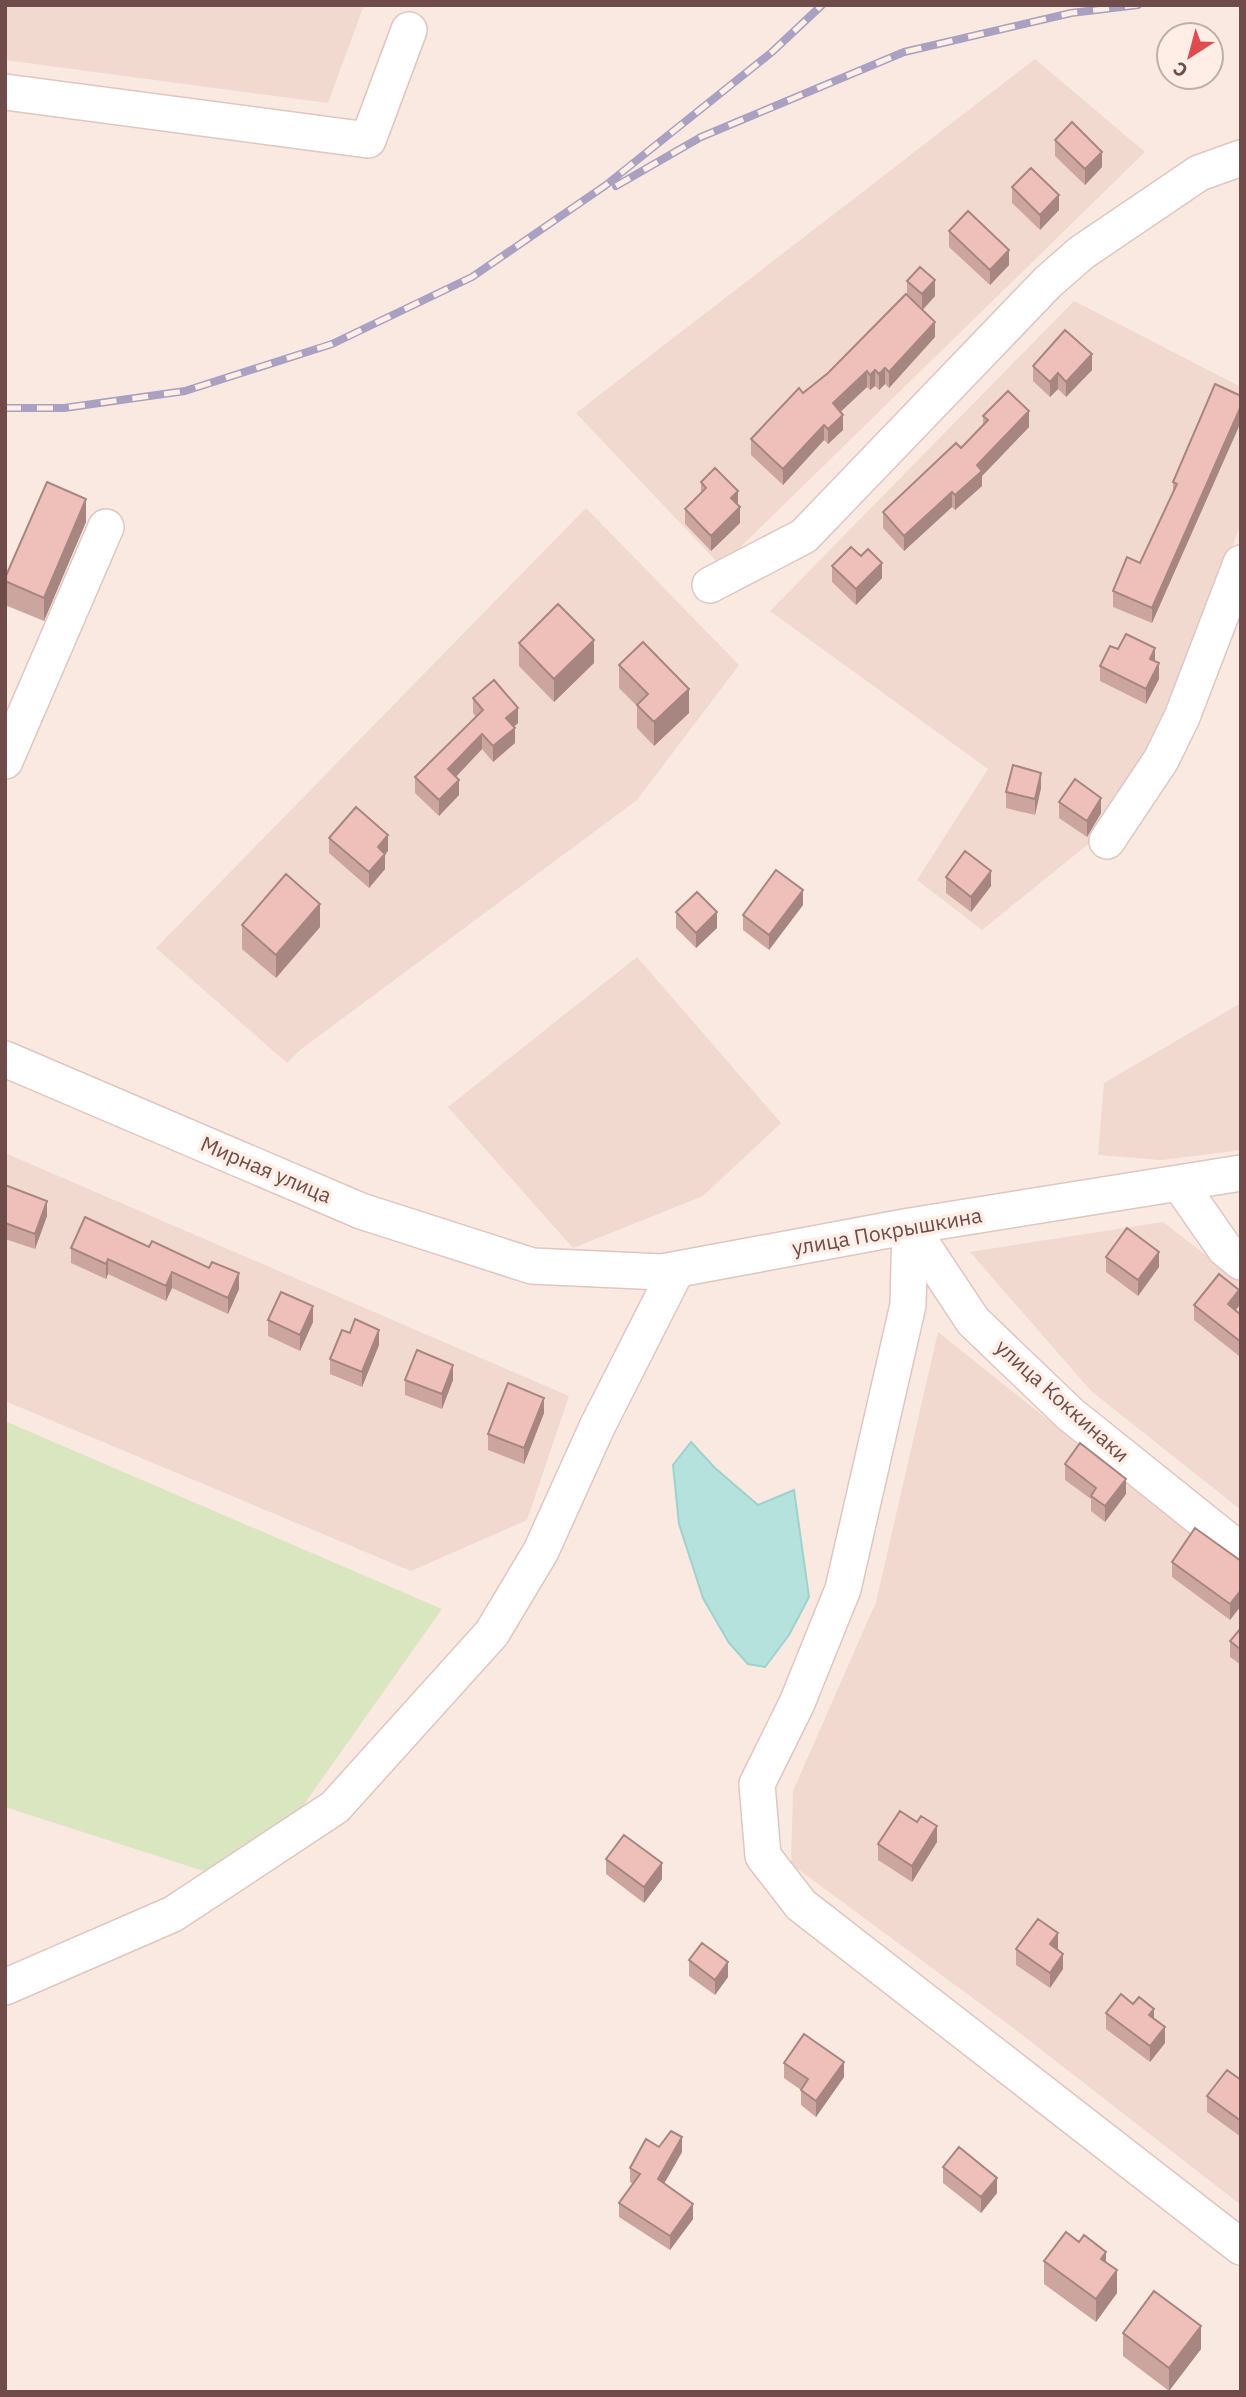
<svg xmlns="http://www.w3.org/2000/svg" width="1246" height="2397" font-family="'IBM Plex Sans',sans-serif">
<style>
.residential{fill:#f1d9cf}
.green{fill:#dae6c0}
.water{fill:#b6e2dd;stroke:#9dd3cd;stroke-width:2}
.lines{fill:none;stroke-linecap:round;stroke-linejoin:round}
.minor-casing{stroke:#dfc6c0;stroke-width:38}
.minor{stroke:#fff;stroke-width:35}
.rail-casing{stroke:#a9a0c2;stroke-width:8}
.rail{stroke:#feeee5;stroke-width:5;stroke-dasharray:16;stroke-linecap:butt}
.wall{fill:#cda59f}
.shaded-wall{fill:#a78682}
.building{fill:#eec0b9;stroke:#a78682;stroke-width:2}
.labels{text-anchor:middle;stroke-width:7;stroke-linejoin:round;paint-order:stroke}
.street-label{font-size:21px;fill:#6f4c49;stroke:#feeee5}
</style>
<rect width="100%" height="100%" fill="#fae9e0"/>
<!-- residential -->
<path class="residential" d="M 5,5 L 364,5 L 328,103 L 5,60 Z
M 1035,59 L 1145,152 L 721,566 L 576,413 Z
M 1074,301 L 1241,387 L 1241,524 L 1153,746 L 1092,841 L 982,930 L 917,880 L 988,769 L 770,611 Z
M 586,508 L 739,665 L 637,800 L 300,1050 L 287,1063 L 156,948 Z
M 637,957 L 781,1123 L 703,1196 L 573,1248 L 448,1107 Z
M 1241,1003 L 1241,1150 L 1162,1160 L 1098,1155 L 1104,1083 Z
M 5,1153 L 569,1396 L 527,1520 L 411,1571 L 5,1401 Z
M 1163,1222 L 1241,1282 L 1241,1510 L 1091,1391 L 970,1252 Z
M 938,1332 L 1241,1574 L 1241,2205 L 1012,2027 L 791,1864 L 793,1791 L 876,1602 Z"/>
<!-- green -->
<path class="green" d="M 5,1421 L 442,1609 L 247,1885 L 5,1807 Z"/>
<!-- water -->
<path class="water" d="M 691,1442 L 715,1468 L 758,1505 L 794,1490 L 809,1597 L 789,1635 L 765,1667 L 748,1664 L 729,1643 L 703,1598 L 679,1524 L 673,1465 Z"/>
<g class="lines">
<defs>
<path id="minor" d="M 5,92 L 368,140 L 409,30
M 710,585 L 804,536 L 1048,282 L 1081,253 L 1199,173 L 1241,158
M 5,761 L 106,527
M 1107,841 L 1161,760 L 1182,717 L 1241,563
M 5,1059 L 361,1211 L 532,1266 L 662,1272 L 910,1226 L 1241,1173
M 1179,1183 L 1225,1249 L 1241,1262
M 910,1226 L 908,1305 L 843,1589 L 797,1703 L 757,1784 L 763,1856 L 801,1905 L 1241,2247
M 910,1226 L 973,1321 L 1070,1414 L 1241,1551
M 5,1987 L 173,1914 L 335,1807 L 492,1633 L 541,1551 L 597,1427 L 677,1269"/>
</defs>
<!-- minor casing -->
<use href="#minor" class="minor-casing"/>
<!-- minor -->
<use href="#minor" class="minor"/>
<defs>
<path id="rail" d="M 616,186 L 701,137 L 904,52 L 1071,13 L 1138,5
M 5,408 L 64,408 L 185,391 L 332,344 L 472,277 L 606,185 L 772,52 L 822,5"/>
</defs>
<!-- rail casing -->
<use href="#rail" class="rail-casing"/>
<!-- rail -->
<use href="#rail" class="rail"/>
</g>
<!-- wall -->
<path class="wall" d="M 1055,140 L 1102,167 L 1085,185 L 1055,156 Z
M 1012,187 L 1059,210 L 1040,230 L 1012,203 Z
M 949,231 L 1009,265 L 990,285 L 949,247 Z
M 907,281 L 935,296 L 923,310 L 935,337 L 889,388 L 885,384 L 879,390 L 875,386 L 870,390 L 867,387 L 840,412 L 843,430 L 828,444 L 824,440 L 783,485 L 751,455 L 751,439 L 803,393 L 828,373 L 907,295 Z
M 1033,366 L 1092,370 L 1066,397 L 1058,389 L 1050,397 L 1033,381 Z
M 1241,396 L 1152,623 L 1113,607 L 1113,591 L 1140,563 L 1173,494 L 1173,482 Z
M 983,416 L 1029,427 L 982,476 L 982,486 L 955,510 L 952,507 L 904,551 L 883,528 L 883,512 L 961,448 L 983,425 Z
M 701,482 L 740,523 L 711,551 L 685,524 L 685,509 L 701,493 Z
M 86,522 L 44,621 L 5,605 L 5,578 Z
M 861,556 L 882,578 L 856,605 L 832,582 L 832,566 Z
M 519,643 L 594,663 L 554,702 L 519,666 Z
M 1118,649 L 1155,662 L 1159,679 L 1146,704 L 1100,681 L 1100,666 Z
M 619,665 L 689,713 L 654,746 L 637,728 L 637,706 L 619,688 Z
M 473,698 L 518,723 L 514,727 L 515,743 L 493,762 L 482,749 L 456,777 L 459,795 L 439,816 L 415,793 L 415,777 L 476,717 L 473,713 Z
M 1041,788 L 1035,815 L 1006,808 L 1006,792 Z
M 1059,802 L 1101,813 L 1087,837 L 1059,818 Z
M 329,838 L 388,851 L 385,854 L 385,869 L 369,888 L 329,853 Z
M 946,877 L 991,886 L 971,912 L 946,893 Z
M 803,905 L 769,950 L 743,930 L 743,915 Z
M 676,912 L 717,928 L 696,948 L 676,928 Z
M 242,925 L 320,927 L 276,978 L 242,949 Z
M 5,1185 L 47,1216 L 35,1249 L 5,1239 Z
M 71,1248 L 239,1289 L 228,1314 L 172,1288 L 166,1301 L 108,1274 L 106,1279 L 71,1263 Z
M 1106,1257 L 1159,1267 L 1138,1296 L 1106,1272 Z
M 1194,1305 L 1239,1306 L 1236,1310 L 1241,1315 L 1241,1366 L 1239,1365 L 1239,1356 L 1194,1320 Z
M 268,1320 L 313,1322 L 300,1351 L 268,1336 Z
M 350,1333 L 379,1345 L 362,1387 L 330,1374 L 330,1359 Z
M 405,1380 L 453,1380 L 442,1409 L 405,1395 Z
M 544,1413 L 524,1464 L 488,1450 L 488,1434 Z
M 1065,1464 L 1126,1494 L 1105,1522 L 1091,1511 L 1091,1499 L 1065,1480 Z
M 1241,1561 L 1230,1620 L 1172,1577 L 1172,1562 Z
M 1241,1628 L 1241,1665 L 1230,1657 L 1230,1641 Z
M 917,1822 L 937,1842 L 912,1882 L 878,1860 L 878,1844 Z
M 606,1859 L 662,1879 L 644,1903 L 606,1874 Z
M 1058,1948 L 1063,1969 L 1050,1988 L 1016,1965 L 1016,1949 Z
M 689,1960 L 728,1977 L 715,1995 L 689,1976 Z
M 1106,2013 L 1154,2019 L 1165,2043 L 1150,2062 L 1106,2029 Z
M 784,2063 L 844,2077 L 816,2117 L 801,2105 L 801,2090 L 784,2078 Z
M 1241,2080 L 1241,2137 L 1207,2112 L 1207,2096 Z
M 659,2147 L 682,2152 L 664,2184 L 693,2219 L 670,2250 L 619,2217 L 619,2203 L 633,2184 L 630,2182 L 630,2168 Z
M 943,2167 L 997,2193 L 981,2213 L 943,2183 Z
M 1079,2242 L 1106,2262 L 1117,2293 L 1096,2322 L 1044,2284 L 1044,2261 Z
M 1123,2333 L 1201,2349 L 1169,2391 L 1123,2356 Z"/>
<!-- shaded-wall -->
<path class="shaded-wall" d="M 1102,152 L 1102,167 L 1085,185 L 1085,169 Z
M 1059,195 L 1059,210 L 1040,230 L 1040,215 Z
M 1009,250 L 1009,265 L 990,285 L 990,270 Z
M 935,280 L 935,296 L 922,310 L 922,294 Z
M 935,322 L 935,337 L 889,388 L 889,372 Z
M 1092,354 L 1092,370 L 1066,397 L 1066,382 Z
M 885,368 L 885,384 L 879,390 L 879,374 Z
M 875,370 L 875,386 L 870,390 L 870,375 Z
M 867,371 L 867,387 L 833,419 L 833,403 Z
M 1058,373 L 1058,389 L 1050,397 L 1050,382 Z
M 1241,406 L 1241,422 L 1152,623 L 1152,608 Z
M 1029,411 L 1029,427 L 982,476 L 982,486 L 955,510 L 955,495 L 977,465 Z
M 843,415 L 843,430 L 828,444 L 828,429 Z
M 824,425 L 824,440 L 783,485 L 783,469 Z
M 738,491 L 738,507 L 731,498 Z
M 952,492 L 952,507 L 904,551 L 904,536 Z
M 86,499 L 86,522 L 44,621 L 44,598 Z
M 740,507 L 740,523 L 711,551 L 711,536 Z
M 882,563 L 882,578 L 856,605 L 856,589 Z
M 594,640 L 594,663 L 554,702 L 554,679 Z
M 1155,648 L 1155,664 L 1150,659 Z
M 1159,663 L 1159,679 L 1146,704 L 1146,689 Z
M 689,689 L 689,713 L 654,746 L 654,722 Z
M 518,708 L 518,723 L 506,733 L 506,718 Z
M 515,728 L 515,743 L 493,762 L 493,746 Z
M 482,734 L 482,749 L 448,785 L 448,769 Z
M 1041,773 L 1041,788 L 1035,815 L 1035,799 Z
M 459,780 L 459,795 L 439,816 L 439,800 Z
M 1101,798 L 1101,813 L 1087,837 L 1087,821 Z
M 388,835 L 388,851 L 385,854 L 385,869 L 369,888 L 369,872 L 378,847 Z
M 991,871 L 991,886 L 971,912 L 971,897 Z
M 803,890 L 803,905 L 769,950 L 769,935 Z
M 320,904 L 320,927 L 276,978 L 276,955 Z
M 717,912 L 717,928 L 696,948 L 696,933 Z
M 47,1201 L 47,1216 L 35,1249 L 35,1234 Z
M 1159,1252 L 1159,1267 L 1138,1296 L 1138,1280 Z
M 108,1259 L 108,1274 L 106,1279 L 106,1264 Z
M 172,1272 L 172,1288 L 166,1301 L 166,1286 Z
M 239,1273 L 239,1289 L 228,1314 L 228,1298 Z
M 1239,1290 L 1239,1306 L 1228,1320 L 1228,1304 Z
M 313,1306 L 313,1322 L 300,1351 L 300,1335 Z
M 379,1330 L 379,1345 L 362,1387 L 362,1372 Z
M 453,1365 L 453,1380 L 442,1409 L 442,1394 Z
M 544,1398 L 544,1413 L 524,1464 L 524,1448 Z
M 1126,1479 L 1126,1494 L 1105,1522 L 1105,1506 Z
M 1241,1590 L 1241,1606 L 1230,1620 L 1230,1604 Z
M 937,1826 L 937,1842 L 912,1882 L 912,1866 Z
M 662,1863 L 662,1879 L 644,1903 L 644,1887 Z
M 1058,1933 L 1058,1948 L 1050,1960 L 1050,1944 Z
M 1063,1954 L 1063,1969 L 1050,1988 L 1050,1973 Z
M 728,1962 L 728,1977 L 715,1995 L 715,1980 Z
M 1154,2009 L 1154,2024 L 1149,2015 Z
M 1165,2027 L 1165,2043 L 1150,2062 L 1150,2046 Z
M 844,2062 L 844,2077 L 816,2117 L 816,2101 Z
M 682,2137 L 682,2152 L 658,2194 L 658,2179 Z
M 997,2178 L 997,2193 L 981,2213 L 981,2197 Z
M 693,2204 L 693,2219 L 670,2250 L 670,2236 Z
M 1106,2252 L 1106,2275 L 1101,2259 Z
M 1117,2270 L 1117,2293 L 1096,2322 L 1096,2299 Z
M 1201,2326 L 1201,2349 L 1169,2391 L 1169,2368 Z"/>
<!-- building -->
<path class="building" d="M 1072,122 L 1102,152 L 1085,169 L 1055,140 Z
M 1031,168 L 1059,195 L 1040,215 L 1012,187 Z
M 968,211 L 1009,250 L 990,270 L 949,231 Z
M 920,267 L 935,280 L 922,294 L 907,281 Z
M 906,294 L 935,322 L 889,372 L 885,368 L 879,374 L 875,370 L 870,375 L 867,371 L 833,403 L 843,415 L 828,429 L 824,425 L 783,469 L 751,439 L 799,388 L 803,393 L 828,373 Z
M 1065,330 L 1092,354 L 1066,382 L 1058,373 L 1050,382 L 1033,366 Z
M 1215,384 L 1241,396 L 1241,406 L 1152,608 L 1113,591 L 1127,557 L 1140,563 L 1177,484 L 1173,482 Z
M 1008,391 L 1029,411 L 977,465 L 982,471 L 955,495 L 952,492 L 904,536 L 883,512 L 956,443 L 961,448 L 988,420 L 983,416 Z
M 715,468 L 738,491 L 731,498 L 740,507 L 711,536 L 685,509 L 706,488 L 701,482 Z
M 47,482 L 86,499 L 44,598 L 5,581 L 5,578 Z
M 851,547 L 861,556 L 868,549 L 882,563 L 856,589 L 832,566 Z
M 558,604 L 594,640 L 554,679 L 519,643 Z
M 1126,634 L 1155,648 L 1150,659 L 1159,663 L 1146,689 L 1100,666 L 1110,646 L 1118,649 Z
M 643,642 L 689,689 L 654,722 L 637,705 L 648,694 L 619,665 Z
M 494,680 L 518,708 L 506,718 L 515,728 L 493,746 L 482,734 L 448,769 L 459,780 L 439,800 L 415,777 L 483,710 L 473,698 Z
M 1013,765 L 1041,773 L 1035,799 L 1006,792 Z
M 1075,779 L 1101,798 L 1087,821 L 1059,802 Z
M 356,807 L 388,835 L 378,847 L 385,854 L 369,872 L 329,838 Z
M 965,851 L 991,871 L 971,897 L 946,877 Z
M 776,870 L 803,890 L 769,935 L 743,915 Z
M 286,874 L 320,904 L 276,955 L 242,925 Z
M 697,892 L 717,912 L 696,933 L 676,912 Z
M 5,1185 L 47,1201 L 35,1234 L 5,1223 Z
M 85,1217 L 149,1247 L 152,1241 L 209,1268 L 212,1262 L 239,1273 L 228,1298 L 172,1272 L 166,1286 L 108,1259 L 106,1264 L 71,1248 Z
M 1127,1228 L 1159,1252 L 1138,1280 L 1106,1257 Z
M 1219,1274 L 1239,1290 L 1228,1304 L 1241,1315 L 1241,1342 L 1194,1305 Z
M 281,1292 L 313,1306 L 300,1335 L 268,1320 Z
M 355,1319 L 379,1330 L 362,1372 L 330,1359 L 342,1330 L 350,1333 Z
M 417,1350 L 453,1365 L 442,1394 L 405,1380 Z
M 508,1383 L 544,1398 L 524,1448 L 488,1434 Z
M 1080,1443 L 1126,1479 L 1105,1506 L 1091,1496 L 1096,1488 L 1065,1464 Z
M 1195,1528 L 1241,1561 L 1241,1590 L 1230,1604 L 1172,1562 Z
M 1241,1628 L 1241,1650 L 1230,1641 Z
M 900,1811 L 917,1822 L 921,1816 L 937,1826 L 912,1866 L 878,1844 Z
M 624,1835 L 662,1863 L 644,1887 L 606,1859 Z
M 1038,1919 L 1058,1933 L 1050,1944 L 1063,1954 L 1050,1973 L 1016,1949 Z
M 702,1943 L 728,1962 L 715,1980 L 689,1960 Z
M 1121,1994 L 1133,2004 L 1139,1997 L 1154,2009 L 1149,2015 L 1165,2027 L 1150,2046 L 1106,2013 Z
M 804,2034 L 844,2062 L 816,2101 L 801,2090 L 808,2079 L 784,2063 Z
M 1227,2070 L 1241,2080 L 1241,2121 L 1207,2096 Z
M 671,2131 L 682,2137 L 658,2179 L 693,2204 L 670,2236 L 619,2203 L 640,2174 L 630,2168 L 646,2139 L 659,2147 Z
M 959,2147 L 997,2178 L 981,2197 L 943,2167 Z
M 1066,2232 L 1079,2242 L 1084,2235 L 1106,2252 L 1101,2259 L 1117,2270 L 1096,2299 L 1044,2261 Z
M 1154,2291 L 1201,2326 L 1169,2368 L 1123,2333 Z"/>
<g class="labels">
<!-- street labels -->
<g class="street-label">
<text transform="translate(266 1170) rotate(23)" y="7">Мирная улица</text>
<text transform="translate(887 1232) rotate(-10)" y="7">улица Покрышкина</text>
<text transform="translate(1062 1401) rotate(42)" y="7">улица Коккинаки</text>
</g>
</g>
<!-- border -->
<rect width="1246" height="2397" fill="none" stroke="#6f4c49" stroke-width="14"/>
<!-- north arrow -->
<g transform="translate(1190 56) rotate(216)"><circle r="33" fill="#feeee5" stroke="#c5ada7" stroke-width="2"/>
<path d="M0-5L12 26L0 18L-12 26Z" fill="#de4b51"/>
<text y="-10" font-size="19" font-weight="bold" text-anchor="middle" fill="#6f4c49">С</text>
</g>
</svg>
